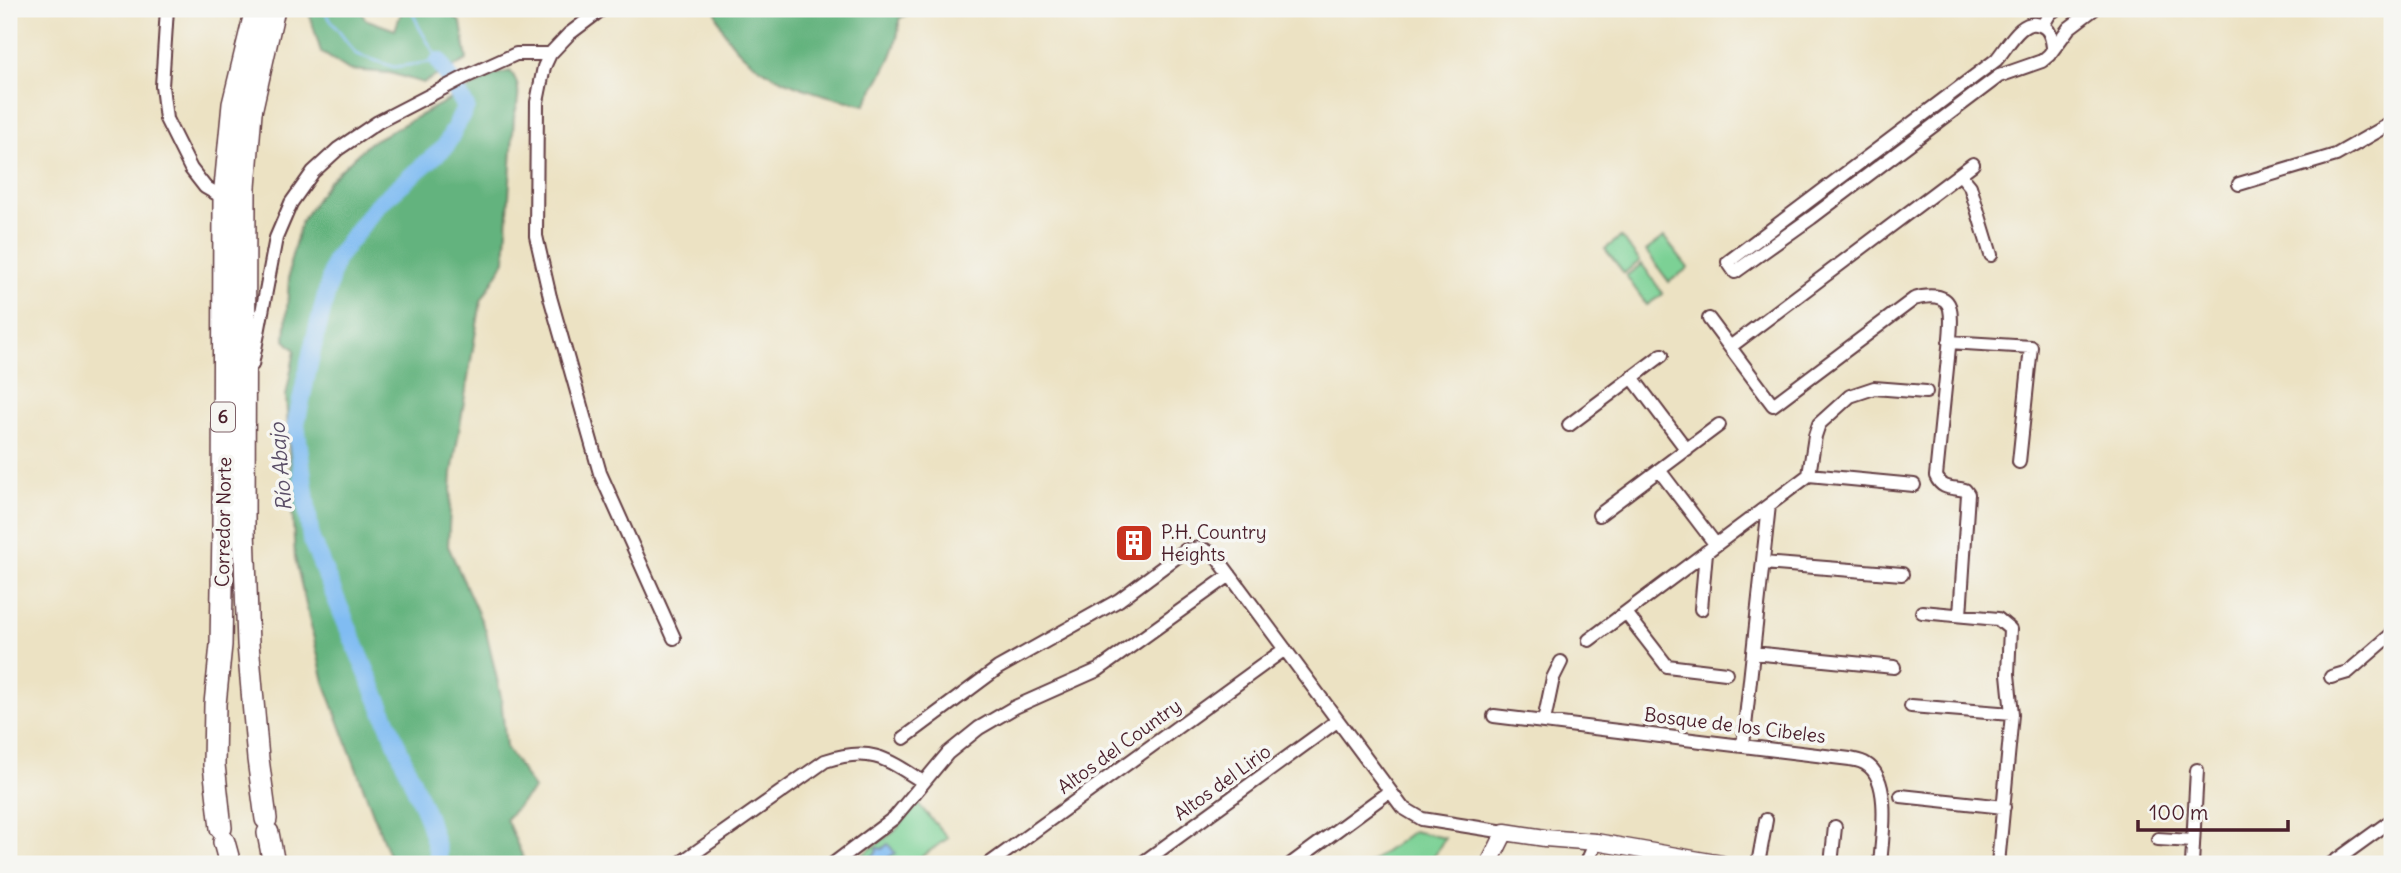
<svg xmlns="http://www.w3.org/2000/svg" width="2401" height="873" font-family="Delius,sans-serif">
<style>
.green{fill:#7bd195;stroke:#627860;stroke-width:2}
.forest{fill:#64b37e;stroke:#576954;stroke-width:2}
.water{fill:#80bcf2;stroke:#656e8e;stroke-width:2}
.lines{fill:none;stroke-linecap:round;stroke-linejoin:round}
.stream{stroke:#80bcf2;stroke-width:2.5}
.river{stroke:#80bcf2;stroke-width:18}
.street-casing{stroke:#623c42;stroke-width:16}
.secondary-casing{stroke:#623c42;stroke-width:19}
.highway-casing{stroke:#623c42;stroke-width:24}
.street{stroke:#fff;stroke-width:12}
.secondary{stroke:#fff;stroke-width:16}
.highway{stroke:#fff;stroke-width:21}
.labels{text-anchor:middle;stroke-width:7;stroke-linejoin:round;paint-order:stroke}
.shield{fill:#f6f6f2;stroke:#7e6067;stroke-width:2}
.shield-label{font-size:18px;font-weight:bold;fill:#4a1f2b}
.street-label{font-size:19px;fill:#4a1f2b;stroke:#f6f6f2}
.poi-label{font-size:19px;fill:#4a1f2b;stroke:#f6f6f2;text-anchor:start}
.water-label{font-size:21px;font-style:italic;fill:#5a4e67;stroke:#f6f6f2}
</style>
<rect width="100%" height="100%" fill="#f6f6f2"/>
<filter id="ink" filterUnits="userSpaceOnUse"><feTurbulence type="fractalNoise" baseFrequency=".0143" numOctaves="2"/><feDisplacementMap in="SourceGraphic" scale="14" xChannelSelector="R" yChannelSelector="G"/><feConvolveMatrix kernelMatrix="1 2 1 2 8 2 1 2 1" color-interpolation-filters="sRGB"/></filter>
<filter id="wash" filterUnits="userSpaceOnUse"><feTurbulence type="fractalNoise" baseFrequency=".00686" numOctaves="4" result="noise"/><feDisplacementMap in="SourceGraphic" scale="28" xChannelSelector="R" yChannelSelector="G"/><feGaussianBlur stdDeviation="1.57" result="paint"/><feColorMatrix in="noise" values="0 0 0 0 0 0 0 0 0 0 0 0 0 0 0 0 0 1.4 0 .05"/><feComposite in="paint" operator="in"/></filter>
<g filter="url(#wash)">
<rect width="100%" height="100%" fill="#ece2c3"/>
<!-- green -->
<path class="green" d="M 1621,237 L 1640,261 L 1624,273 L 1605,249 Z
M 1664,237 L 1688,268 L 1669,282 L 1646,251 Z
M 1642,264 L 1663,294 L 1647,305 L 1626,276 Z
M 918,804 L 948,838 L 911,864 L 850,864 L 895,831 Z
M 1413,831 L 1445,838 L 1429,864 L 1370,863 Z"/>
<!-- forest -->
<path class="forest" d="M 308,9 L 361,9 L 365,19 L 395,30 L 401,13 L 397,9 L 447,9 L 461,23 L 467,60 L 423,83 L 390,73 L 349,70 L 321,52 Z
M 715,9 L 916,9 L 899,19 C 900,50 879,78 865,105 C 808,92 731,73 715,9 Z
M 510,71 C 522,85 519,100 514,117 L 505,261 L 481,301 L 452,473 L 448,546 L 486,631 L 501,697 L 506,747 L 534,789 L 506,819 L 526,864 L 392,864 L 324,682 L 295,558 L 286,396 L 295,350 L 285,340 L 290,263 L 301,222 L 329,181 L 369,143 L 494,75 Z"/>
<!-- water -->
<path class="water" d="M 888,844 L 895,853 L 879,864 L 875,864 L 870,857 L 876,853 L 877,848 L 882,849 Z"/>
<g class="lines">
<!-- stream -->
<path class="stream" d="M 322,9 L 356,54 L 394,67 L 439,61 L 419,27 L 411,9
M 46,864 L 96,858 L 108,864"/>
<!-- river -->
<path class="river" d="M 438,864 L 438,853 L 428,819 L 311,539 L 296,424 L 312,350 L 335,260 L 377,205 L 445,147 L 466,107 L 439,61"/>
</g>
</g>
<g filter="url(#ink)">
<g class="lines">
<defs>
<path id="street" d="M 167,9 L 162,86 L 166,119 L 191,169 L 205,187 L 224,198
M 602,9 L 569,34 L 550,54 L 544,67 L 537,102 L 536,236 L 550,297 L 600,473 L 674,638
M 2043,25 L 2050,13 L 2056,9
M 2053,47 C 2052,38 2050,28 2040,25 C 2021,17 2007,48 1996,60 L 1728,262 L 1735,272 L 1811,218 L 1999,76 L 2042,61 L 2049,55 L 2069,28 L 2094,9
M 1960,174 L 1970,186 L 1991,255
M 2239,184 L 2336,155 L 2392,123
M 1709,319 L 1773,405 L 1914,299 C 1926,295 1947,293 1950,309 C 1953,323 1949,343 1948,358 C 1944,397 1940,436 1936,476 C 1942,490 1952,487 1965,490 L 1968,494 L 1960,615
M 1949,342 L 2031,347 L 2019,462
M 1730,347 L 1973,164
M 252,365 L 276,238 L 291,203 L 313,172 L 338,149 L 378,122 L 465,77 L 516,54 L 550,54
M 1632,377 L 1687,450
M 1569,425 L 1662,355
M 1659,470 L 1716,545
M 1809,475 L 1815,436 L 1819,424 L 1850,396 L 1874,388 L 1926,392
M 1599,515 L 1719,425
M 1763,563 L 1902,574
M 1701,609 L 1706,552
M 1922,612 L 1998,619 L 2010,629 L 2008,674 L 2012,714 L 1998,864
M 1626,613 L 1667,666 L 1726,673
M 1589,640 L 1809,475 L 1914,485
M 1753,653 L 1894,667
M 2331,677 L 2348,672 L 2392,634
M 1911,706 L 2012,714
M 1494,716 L 1850,759 C 1855,760 1862,761 1866,764 C 1892,779 1882,839 1880,864
M 1544,721 L 1553,678 L 1561,662
M 904,738 L 998,668 L 1119,600 L 1186,550 L 1201,548 L 1215,555 L 1402,807 L 1422,819 L 1505,832
M 1743,745 L 1769,505
M 1901,796 L 2004,807
M 2158,839 L 2193,841
M 679,864 L 825,761 C 870,746 886,758 923,782
M 833,864 L 894,818 L 948,753 L 979,728 L 1015,707 L 1098,670 L 1230,575
M 989,864 L 1285,649
M 1141,864 L 1337,721
M 1291,864 L 1390,791
M 1586,864 L 1596,842
M 1758,864 L 1766,820
M 1831,864 L 1835,827
M 2192,864 L 2197,770
M 2331,864 L 2392,820"/>
<path id="secondary" d="M 1489,864 L 1505,832 L 1545,838 L 1596,842 L 1722,864"/>
<path id="highway" d="M 266,819 L 258,759 L 248,644 L 244,530 L 245,187 L 251,112 L 274,9
M 221,828 L 214,765 L 215,704 L 221,645 L 223,531 L 224,198 L 233,104 L 256,9
M 268,833 L 274,864
M 224,842 L 230,864"/>
</defs>
<!-- street casing -->
<use href="#street" class="street-casing"/>
<!-- secondary casing -->
<use href="#secondary" class="secondary-casing"/>
<!-- highway casing -->
<use href="#highway" class="highway-casing"/>
<!-- street -->
<use href="#street" class="street"/>
<!-- secondary -->
<use href="#secondary" class="secondary"/>
<!-- highway -->
<use href="#highway" class="highway"/>
</g>
</g>
<!-- icons -->
<defs>
<symbol id="building-square" viewBox="-11 -11 22 22"><rect x="-9" y="-9" width="18" height="18" rx="4" fill="#c8321e" stroke="#f6f6f2"/><path d="M-4-6H4V6H1V3H-1V6H-4ZM-2.5-4.3h1.7v1.8h-1.7ZM.8-4.3h1.7v1.8H.8ZM-2.5-1h1.7V.8h-1.7ZM.8-1h1.7V.8H.8Z" fill="#fff"/></symbol>
</defs>
<g fill-rule="evenodd">
<use href="#building-square" x="1112" y="521" width="44" height="44"/>
</g>
<g class="labels">
<!-- shield labels -->
<rect class="shield" x="211" y="402.5" width="24" height="29" rx="5"/>
<g class="shield-label">
<text x="223" y="423">6</text>
</g>
<!-- street labels -->
<g class="street-label">
<text transform="translate(223 522) rotate(-89)" y="7">Corredor Norte</text>
<text transform="translate(1735 725) rotate(7)" y="7">Bosque de los Cibeles</text>
<text transform="translate(1119 746) rotate(-36)" y="7">Altos del Country</text>
<text transform="translate(1222 782) rotate(-36)" y="7">Altos del Lirio</text>
</g>
<!-- poi labels -->
<g class="poi-label">
<text x="1161" y="539">P.H. Country<tspan x="1161" dy="22">Heights</tspan></text>
</g>
<!-- water labels -->
<g class="water-label">
<text transform="translate(281 467) rotate(-95)" y="7">Río Abajo</text>
</g>
</g>
<!-- margin -->
<rect width="2401" height="873" fill="none" stroke="#f6f6f2" stroke-width="35"/>
<!-- scale -->
<path d="M2138 820v10h150v-10" fill="none" stroke="#4a1f2b" stroke-width="3.5"/>
<text x="2149" y="820" font-size="21" fill="#4a1f2b" stroke="#f6f6f2" stroke-width="5" paint-order="stroke">100 m</text>
</svg>
